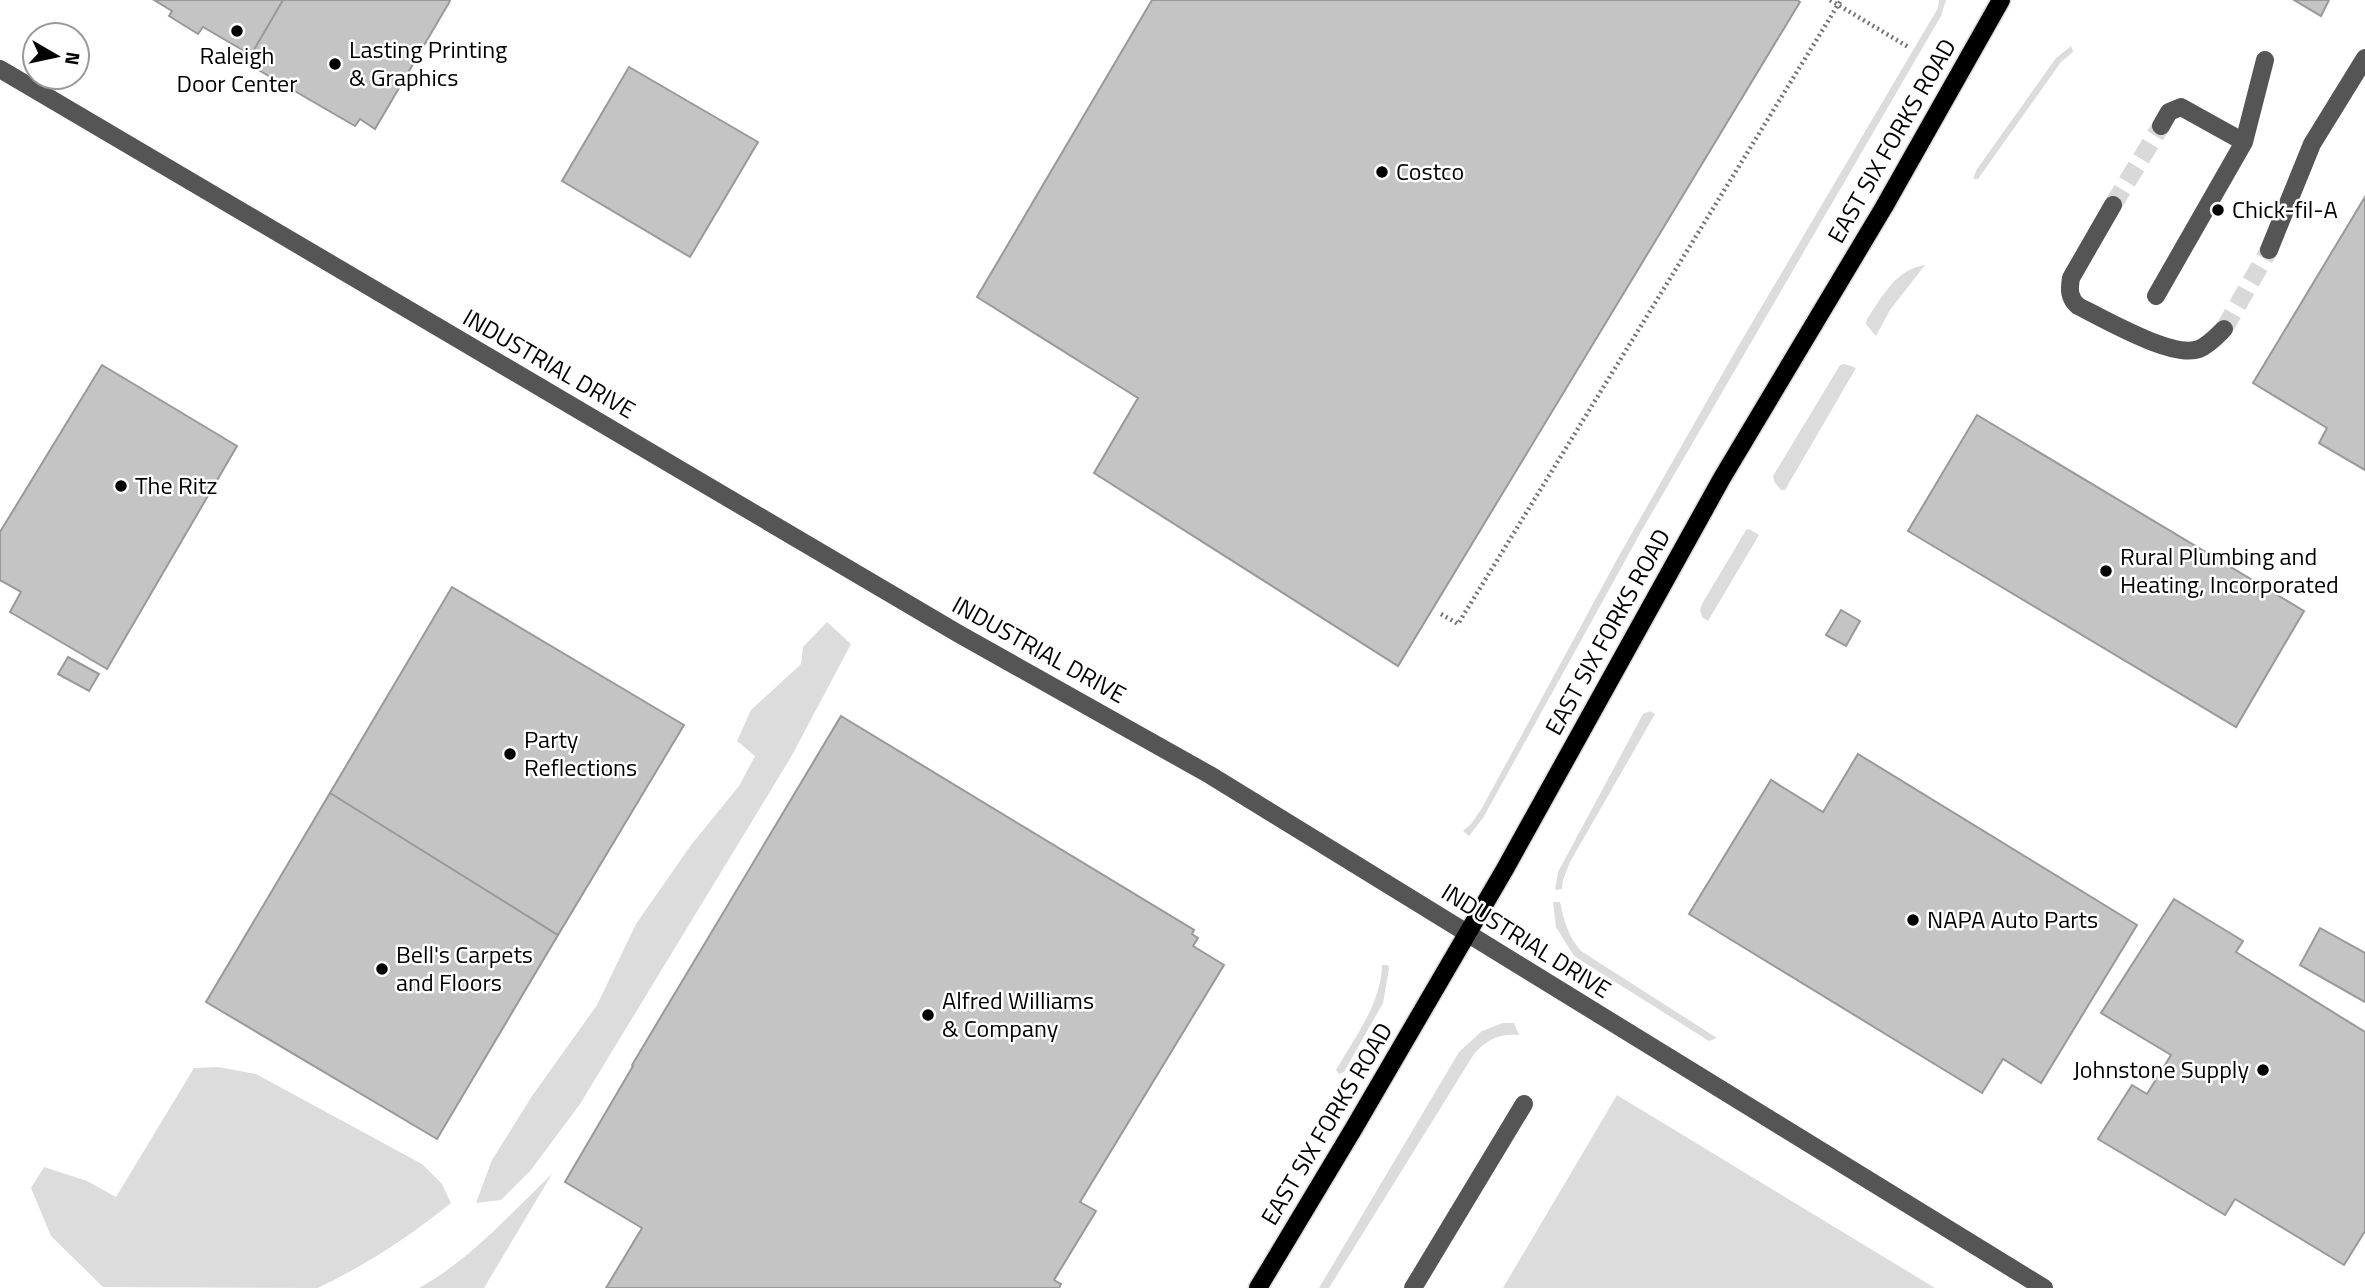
<svg xmlns="http://www.w3.org/2000/svg" width="2365" height="1288" font-family="'Titillium Web',sans-serif">
<style>
.green{fill:#dcdcdc}
.building{fill:#c4c4c4;stroke:#999;stroke-width:2}
.lines{fill:none;stroke-linecap:round;stroke-linejoin:round}
.minor-tunnel{stroke:#d9d9d9;stroke-width:18;stroke-dasharray:18 9;stroke-linecap:butt}
.major-casing{stroke:#dbdbdb;stroke-width:21}
.path{stroke:#777;stroke-width:4.5;stroke-dasharray:2 3.5;stroke-linecap:butt}
.minor{stroke:#555;stroke-width:18}
.major{stroke:#000;stroke-width:18}
.poi-dot{fill:#000;stroke:#fff;stroke-width:2.5}
.labels{text-anchor:middle;stroke-width:5;stroke-linejoin:round;paint-order:stroke}
.poi-label{font-size:24px;fill:#000;stroke:#fff;text-anchor:start}
.street-label{font-size:24px;fill:#000;stroke:#fff}
</style>
<rect width="100%" height="100%" fill="#fff"/>
<!-- green -->
<path class="green" d="M 1939,0 L 1946,0 L 1941,16 L 1642,530 L 1483,818 L 1469,836 L 1463,831 L 1471,824 L 1482,808 L 1620,554 L 1736,350 L 1938,8 Z
M 2071,46 L 2073,52 L 2061,62 L 1978,179 L 1973,179 L 1977,169 L 2056,58 Z
M 1925,265 L 1890,310 L 1876,336 L 1866,324 L 1867,319 C 1883,296 1895,270 1925,265 Z
M 1845,364 L 1856,368 L 1785,490 L 1781,490 L 1775,483 L 1773,476 L 1840,365 Z
M 1749,529 L 1759,535 L 1708,621 L 1702,617 L 1700,610 L 1702,604 L 1746,530 Z
M 827,622 L 851,644 L 791,757 L 580,1104 L 531,1170 L 501,1200 L 476,1203 L 492,1160 L 532,1096 L 597,1005 L 636,924 L 691,845 L 739,786 L 755,756 L 737,741 L 751,710 L 801,664 L 803,647 Z
M 1650,711 L 1655,714 L 1570,862 L 1563,880 L 1562,889 L 1555,890 L 1558,872 L 1643,714 Z
M 1553,902 L 1560,902 C 1564,921 1568,936 1581,951 L 1717,1038 L 1709,1041 L 1574,956 L 1556,927 Z
M 1382,965 L 1388,965 L 1389,969 L 1383,1003 L 1344,1072 L 1339,1074 L 1336,1070 C 1355,1037 1381,1004 1382,965 Z
M 1503,1023 L 1514,1023 L 1519,1035 C 1500,1033 1487,1039 1474,1054 L 1329,1288 L 1319,1288 L 1459,1052 L 1482,1031 Z
M 218,1067 L 256,1074 L 422,1164 L 442,1184 L 451,1203 C 410,1236 366,1265 318,1288 L 103,1287 L 51,1236 L 31,1188 L 44,1167 L 87,1181 L 116,1197 L 194,1068 Z
M 1617,1095 L 1935,1288 L 1503,1288 Z
M 552,1174 L 484,1288 L 419,1288 C 470,1260 510,1214 552,1174 Z"/>
<!-- building -->
<path class="building" d="M 154,0 L 283,0 L 251,55 L 203,27 L 198,34 L 169,16 L 172,11 Z
M 283,0 L 449,0 L 450,1 L 375,129 L 360,119 L 355,126 L 255,68 L 260,61 L 251,55 Z
M 1152,0 L 1797,0 L 1800,2 L 1398,666 L 1094,473 L 1138,398 L 977,297 Z
M 2294,0 L 2329,0 L 2321,16 Z
M 629,67 L 758,142 L 690,257 L 562,181 Z
M 2365,197 L 2365,470 L 2319,443 L 2327,428 L 2253,383 Z
M 102,365 L 237,446 L 107,669 L 10,612 L 21,592 L 0,580 L 0,532 Z
M 1977,415 L 2304,611 L 2236,727 L 1908,531 Z
M 452,587 L 684,725 L 558,935 L 330,793 Z
M 1841,610 L 1860,621 L 1846,646 L 1826,635 Z
M 68,657 L 99,674 L 89,691 L 58,674 Z
M 841,716 L 1194,930 L 1192,934 L 1198,938 L 1193,946 L 1224,965 L 1080,1202 L 1096,1211 L 1054,1280 L 1061,1284 L 1059,1288 L 606,1288 L 642,1228 L 565,1182 L 633,1066 L 632,1065 Z
M 1858,754 L 2137,925 L 2041,1083 L 2003,1059 L 1982,1093 L 1689,914 L 1771,780 L 1823,812 Z
M 330,793 L 558,935 L 437,1139 L 206,1002 Z
M 2174,899 L 2243,941 L 2236,952 L 2365,1032 L 2365,1231 L 2344,1265 L 2235,1199 L 2225,1215 L 2098,1139 L 2132,1085 L 2147,1094 L 2171,1055 L 2101,1013 Z
M 2320,928 L 2365,953 L 2365,1002 L 2300,965 Z"/>
<g class="lines">
<!-- minor-tunnel -->
<path class="minor-tunnel" d="M 2113,205 L 2161,126
M 2224,329 L 2269,250"/>
<defs>
<path id="major" d="M 1258,1288 L 1354,1128 L 1505,869 L 1722,478 L 1884,207 L 2001,0"/>
</defs>
<!-- major casing -->
<use href="#major" class="major-casing"/>
<!-- path -->
<path class="path" d="M 1830,0 L 1910,48
M 1441,614 L 1458,624 L 1841,0"/>
<!-- minor -->
<path class="minor" d="M 0,69 L 959,634 L 1210,775 L 2044,1288
M 2161,126 L 2169,112 L 2181,107 L 2244,142
M 2113,205 L 2071,278 C 2069,290 2069,298 2078,306 C 2104,319 2173,359 2199,349 C 2209,345 2217,336 2224,329
M 2269,250 L 2312,144 L 2365,58
M 2156,296 L 2244,142 L 2265,60
M 1413,1288 L 1524,1104"/>
<!-- major -->
<use href="#major" class="major"/>
</g>
<!-- markers -->
<g class="poi-dot">
<circle cx="237" cy="31" r="7"/>
<circle cx="335" cy="64" r="7"/>
<circle cx="1382" cy="172" r="7"/>
<circle cx="2218" cy="210" r="7"/>
<circle cx="121" cy="486" r="7"/>
<circle cx="2106" cy="571" r="7"/>
<circle cx="510" cy="754" r="7"/>
<circle cx="1913" cy="920" r="7"/>
<circle cx="382" cy="969" r="7"/>
<circle cx="928" cy="1015" r="7"/>
<circle cx="2263" cy="1070" r="7"/>
</g>
<g class="labels">
<!-- poi labels -->
<g class="poi-label">
<text x="349" y="58">Lasting Printing<tspan x="349" dy="28">&amp; Graphics</tspan></text>
<text x="237" y="64" text-anchor="middle">Raleigh<tspan x="237" dy="28">Door Center</tspan></text>
<text x="1396" y="180">Costco</text>
<text x="2232" y="218">Chick-fil-A</text>
<text x="135" y="494">The Ritz</text>
<text x="2120" y="565">Rural Plumbing and<tspan x="2120" dy="28">Heating, Incorporated</tspan></text>
<text x="524" y="748">Party<tspan x="524" dy="28">Reflections</tspan></text>
<text x="1927" y="928">NAPA Auto Parts</text>
<text x="396" y="963">Bell's Carpets<tspan x="396" dy="28">and Floors</tspan></text>
<text x="942" y="1009">Alfred Williams<tspan x="942" dy="28">&amp; Company</tspan></text>
<text x="2249" y="1078" text-anchor="end">Johnstone Supply</text>
</g>
<!-- street labels -->
<g class="street-label">
<text transform="translate(1892 141) rotate(-60)" y="8">EAST SIX FORKS ROAD</text>
<text transform="translate(549 364) rotate(30)" y="8">INDUSTRIAL DRIVE</text>
<text transform="translate(1608 632) rotate(-61)" y="8">EAST SIX FORKS ROAD</text>
<text transform="translate(1039 650) rotate(29)" y="8">INDUSTRIAL DRIVE</text>
<text transform="translate(1526 941) rotate(32)" y="8">INDUSTRIAL DRIVE</text>
<text transform="translate(1327 1124) rotate(-59)" y="8">EAST SIX FORKS ROAD</text>
</g>
</g>
<!-- north arrow -->
<g transform="translate(56 56) rotate(99)"><circle r="33" fill="#ffffff" stroke="#999999" stroke-width="2"/>
<path d="M0-5L12 26L0 18L-12 26Z" fill="#000000"/>
<text y="-10" font-size="19" font-weight="bold" text-anchor="middle" fill="#000000">N</text>
</g>
</svg>
